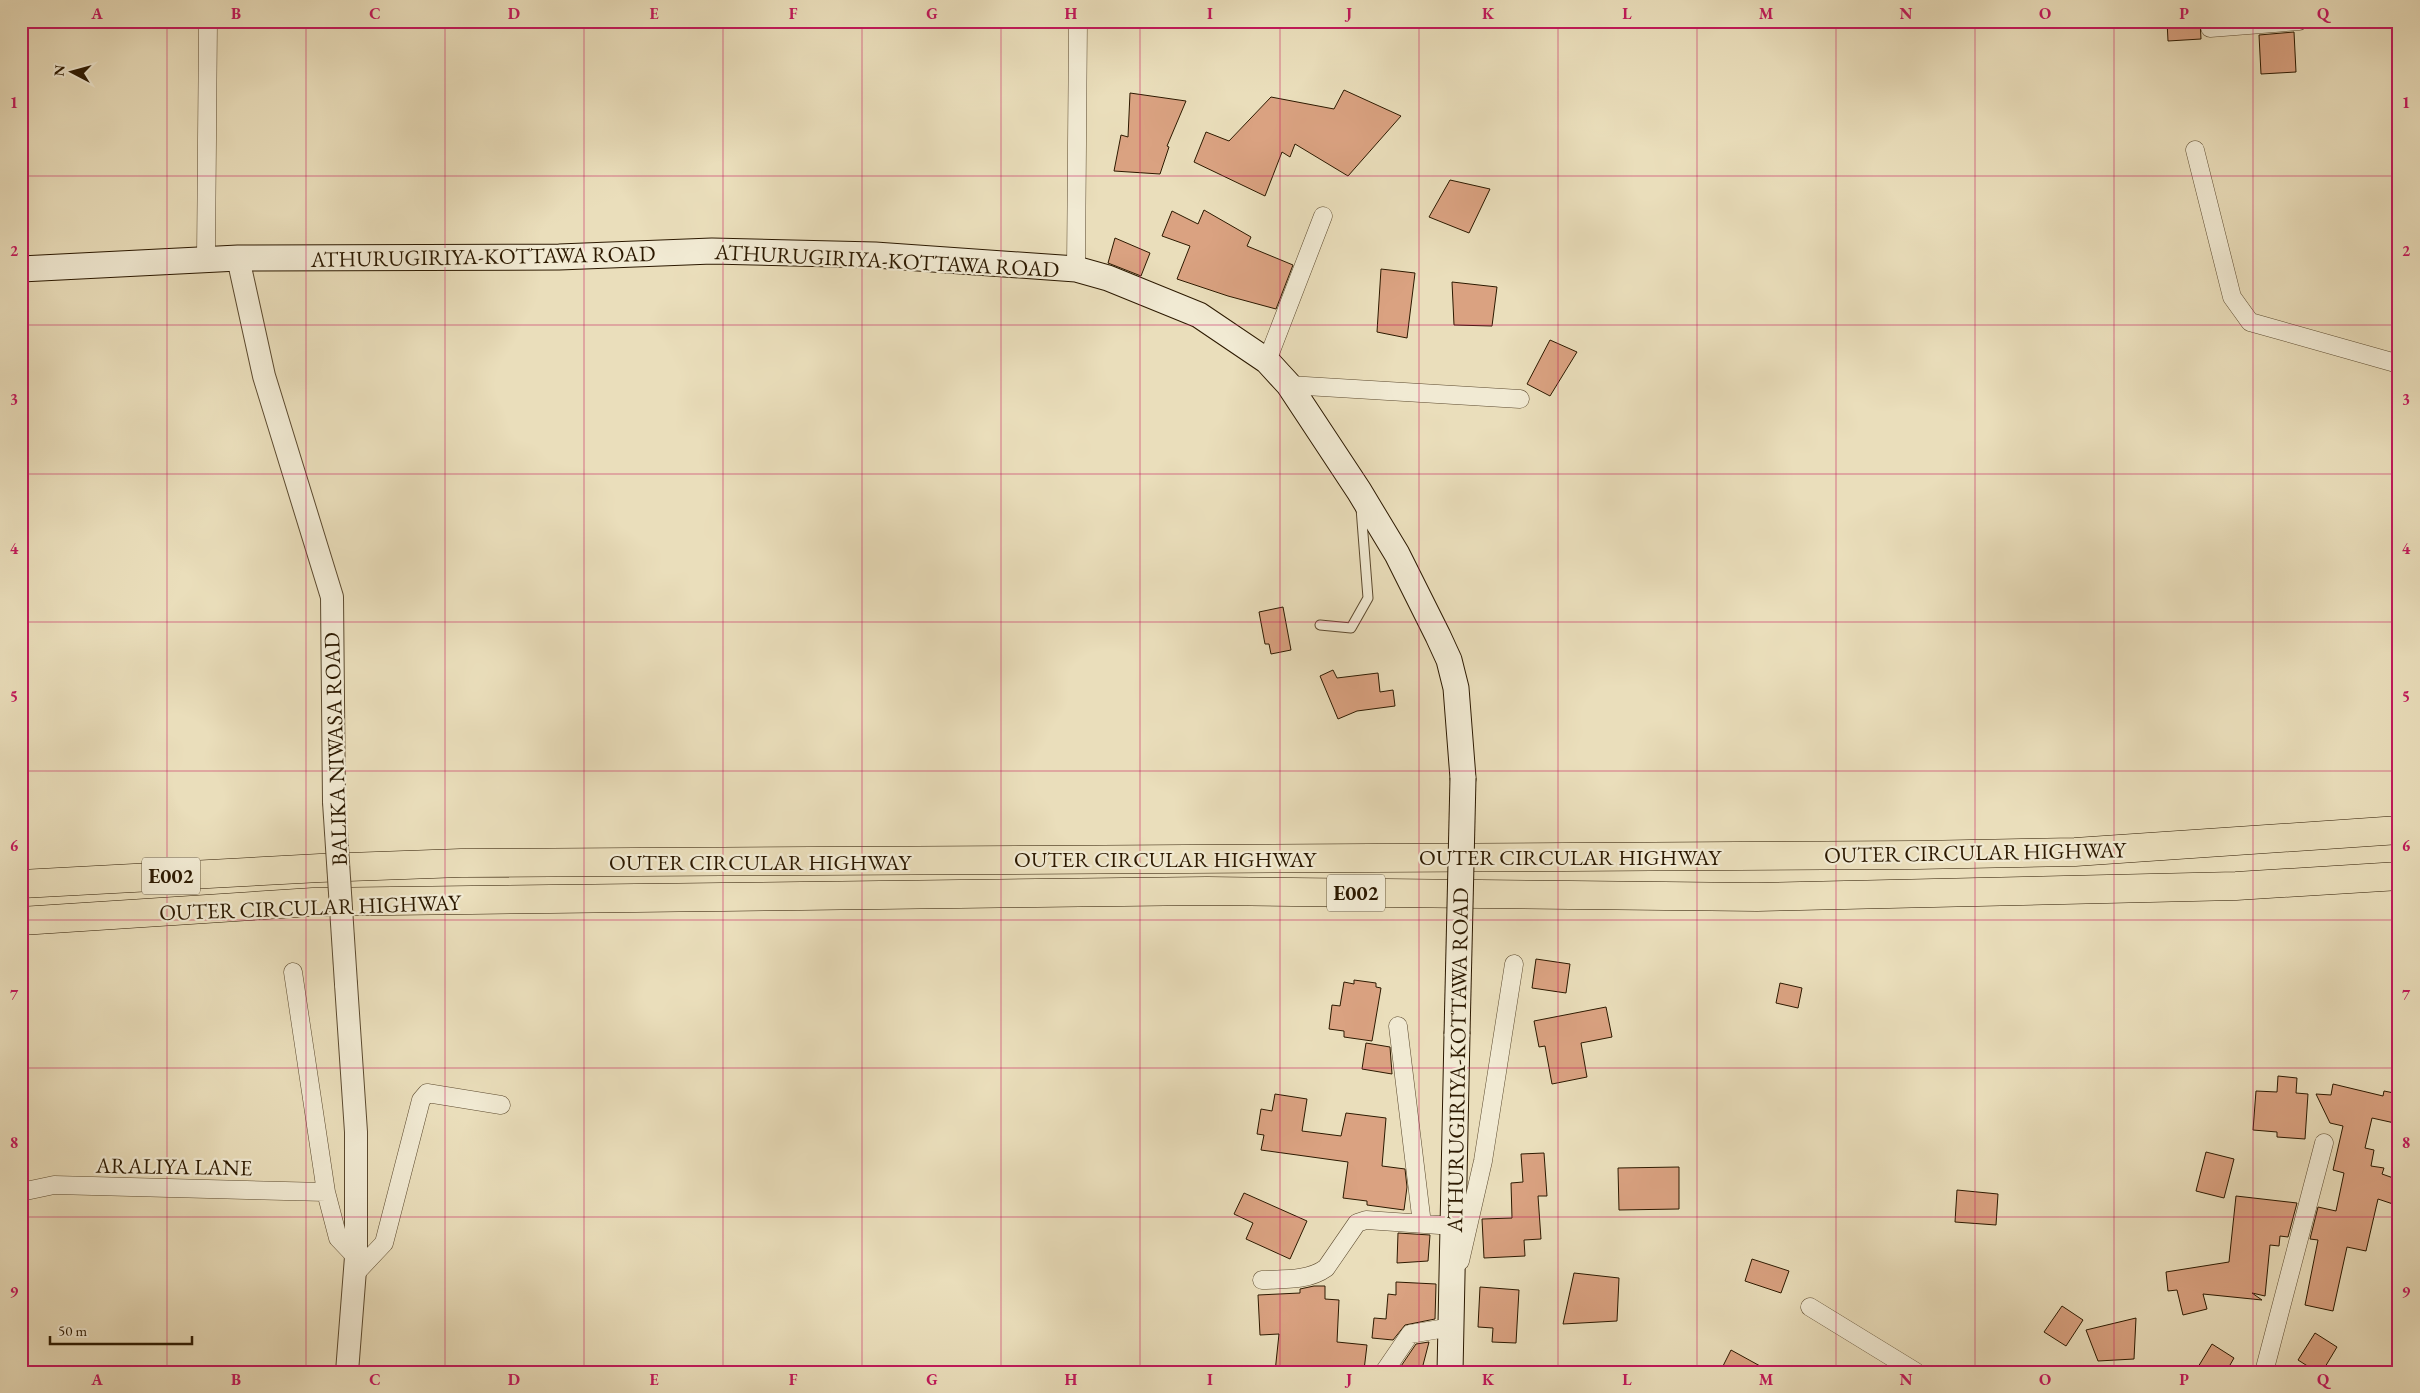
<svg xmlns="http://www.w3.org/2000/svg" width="2420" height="1393" font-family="'EB Garamond',serif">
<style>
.building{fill:#daa281;stroke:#2c1900}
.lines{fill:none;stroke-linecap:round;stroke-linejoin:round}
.service-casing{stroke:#5c4a2f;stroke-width:11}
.minor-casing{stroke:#5c4a2f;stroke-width:19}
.tertiary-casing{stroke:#5c4a2f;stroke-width:24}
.secondary-casing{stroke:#2c1900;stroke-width:27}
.motorway-casing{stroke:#2c1900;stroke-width:29}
.service{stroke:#f1ead3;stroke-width:9}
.minor{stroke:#f1ead3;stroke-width:18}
.tertiary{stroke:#f1ead3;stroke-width:22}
.secondary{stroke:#f1ead3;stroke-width:25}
.motorway{stroke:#eadebb;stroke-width:28}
.tertiary-bridge-casing{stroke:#5c4a2f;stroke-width:24;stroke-linecap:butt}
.secondary-bridge-casing{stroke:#2c1900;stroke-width:27;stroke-linecap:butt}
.tertiary-bridge{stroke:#f1ead3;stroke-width:22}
.secondary-bridge{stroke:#f1ead3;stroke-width:25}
.grid{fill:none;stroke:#c2185b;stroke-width:1;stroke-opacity:0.55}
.labels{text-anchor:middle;stroke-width:4.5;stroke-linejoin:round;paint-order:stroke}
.shield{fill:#f1ead3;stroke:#67583f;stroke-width:1}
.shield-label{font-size:21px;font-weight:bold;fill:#2c1900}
.street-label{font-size:22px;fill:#2c1900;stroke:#f1ead3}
.neatline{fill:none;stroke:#c2185b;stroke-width:2}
.grid-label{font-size:16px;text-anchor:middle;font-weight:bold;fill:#c2185b}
</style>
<rect width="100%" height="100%" fill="#eadebb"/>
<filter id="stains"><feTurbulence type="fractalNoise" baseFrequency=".004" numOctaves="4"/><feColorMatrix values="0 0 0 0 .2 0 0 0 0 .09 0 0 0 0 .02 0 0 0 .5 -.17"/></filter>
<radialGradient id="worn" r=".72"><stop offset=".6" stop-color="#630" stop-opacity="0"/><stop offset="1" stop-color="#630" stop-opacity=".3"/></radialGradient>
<!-- building -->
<path class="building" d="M 2167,21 L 2200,21 L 2201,39 L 2168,41 Z
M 2294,32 L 2296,72 L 2261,74 L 2259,35 Z
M 1344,90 L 1401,116 L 1348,176 L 1295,144 L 1290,157 L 1282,152 L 1265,196 L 1194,162 L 1206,132 L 1229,141 L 1271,97 L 1334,109 Z
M 1130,93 L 1186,101 L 1167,146 L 1169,147 L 1160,174 L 1114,171 L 1121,135 L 1128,137 Z
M 1450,180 L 1490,189 L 1469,233 L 1429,217 Z
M 1204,210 L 1251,237 L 1247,246 L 1293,265 L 1276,309 L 1228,296 L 1177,279 L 1190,246 L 1162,236 L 1172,211 L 1198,224 Z
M 1115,238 L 1150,253 L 1141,276 L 1108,263 Z
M 1381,269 L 1415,273 L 1407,338 L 1377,332 Z
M 1452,282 L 1497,287 L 1492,326 L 1454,325 Z
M 1550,340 L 1577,352 L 1550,396 L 1527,384 Z
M 1283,607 L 1291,650 L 1271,654 L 1269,644 L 1265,644 L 1259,612 Z
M 1333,670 L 1337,678 L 1378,673 L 1380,692 L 1393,690 L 1395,706 L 1357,711 L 1338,719 L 1320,676 Z
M 1536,959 L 1570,964 L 1566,993 L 1532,988 Z
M 1354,980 L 1376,983 L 1376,987 L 1381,988 L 1372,1041 L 1344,1037 L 1344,1031 L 1329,1029 L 1332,1005 L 1340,1006 L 1344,982 L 1354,984 Z
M 1780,983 L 1802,988 L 1798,1008 L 1776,1003 Z
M 1606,1007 L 1612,1037 L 1581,1043 L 1587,1077 L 1552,1084 L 1545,1046 L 1539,1047 L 1534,1021 Z
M 1366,1043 L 1390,1047 L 1392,1074 L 1362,1069 Z
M 2278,1076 L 2297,1078 L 2296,1093 L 2308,1094 L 2305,1139 L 2277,1137 L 2277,1132 L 2253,1130 L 2256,1091 L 2277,1092 Z
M 2333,1084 L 2383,1096 L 2384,1091 L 2399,1094 L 2399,1124 L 2372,1118 L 2365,1148 L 2374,1150 L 2371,1166 L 2384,1168 L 2382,1174 L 2399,1180 L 2399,1206 L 2378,1199 L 2366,1251 L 2347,1247 L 2333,1311 L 2305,1305 L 2318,1240 L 2310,1239 L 2318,1207 L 2336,1211 L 2344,1173 L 2333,1170 L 2343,1126 L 2330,1123 L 2316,1094 L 2331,1095 Z
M 1275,1094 L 1307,1099 L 1302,1131 L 1341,1136 L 1346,1113 L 1386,1118 L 1382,1166 L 1405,1169 L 1407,1187 L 1404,1210 L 1367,1205 L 1367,1201 L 1343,1198 L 1348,1162 L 1261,1150 L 1264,1135 L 1257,1134 L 1261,1109 L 1272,1111 Z
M 2206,1152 L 2234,1159 L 2224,1198 L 2196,1191 Z
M 1544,1153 L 1547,1196 L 1538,1196 L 1541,1239 L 1524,1240 L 1525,1256 L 1484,1258 L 1482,1219 L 1512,1218 L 1511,1183 L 1523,1182 L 1521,1154 Z
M 1679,1167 L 1679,1209 L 1619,1210 L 1618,1168 Z
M 1957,1190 L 1998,1194 L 1996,1225 L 1955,1222 Z
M 1244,1193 L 1307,1221 L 1290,1259 L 1246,1239 L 1253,1223 L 1234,1214 Z
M 2236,1196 L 2297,1203 L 2288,1237 L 2280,1236 L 2279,1246 L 2270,1245 L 2265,1296 L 2252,1293 L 2262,1300 L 2203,1294 L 2207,1309 L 2183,1315 L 2177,1290 L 2168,1291 L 2166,1272 L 2229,1262 Z
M 1398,1233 L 1430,1235 L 1428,1261 L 1397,1263 Z
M 1752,1259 L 1789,1271 L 1781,1293 L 1745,1281 Z
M 1574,1273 L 1619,1278 L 1617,1321 L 1563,1324 Z
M 1396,1282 L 1436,1284 L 1435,1319 L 1405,1325 L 1393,1340 L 1372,1338 L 1374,1318 L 1386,1319 L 1388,1294 L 1396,1295 Z
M 1314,1286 L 1325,1286 L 1325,1299 L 1339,1300 L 1337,1342 L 1367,1345 L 1364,1370 L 1352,1368 L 1352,1372 L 1275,1372 L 1279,1334 L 1260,1335 L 1258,1295 L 1300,1293 L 1300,1289 Z
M 1480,1287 L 1519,1290 L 1516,1343 L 1492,1342 L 1493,1328 L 1478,1327 Z
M 2062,1306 L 2083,1320 L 2066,1346 L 2044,1332 Z
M 2136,1318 L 2134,1359 L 2098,1361 L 2086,1330 Z
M 2315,1333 L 2337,1347 L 2322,1372 L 2317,1372 L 2298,1360 Z
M 1429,1342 L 1422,1369 L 1419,1369 L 1419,1372 L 1397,1372 L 1416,1344 Z
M 2212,1344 L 2234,1358 L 2226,1372 L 2195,1372 Z
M 1731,1350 L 1771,1372 L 1720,1372 Z"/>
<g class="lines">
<defs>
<path id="service" d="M 1320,625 L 1351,628 L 1368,598 L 1361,508"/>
<path id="minor" d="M 2210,28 L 2299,21
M 2195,150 L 2232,297 L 2250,322 L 2399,364
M 206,259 L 208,21
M 1076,269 L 1078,21
M 1267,361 L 1323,216
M 1289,385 L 1520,399
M 293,972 L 326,1192 L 338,1238 L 356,1257
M 1398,1026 L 1422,1224
M 21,1192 L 54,1185 L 326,1192
M 1460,1261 L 1483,1161 L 1514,964
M 353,1276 L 384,1243 L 421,1100 L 427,1093 L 501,1105
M 1262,1280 C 1284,1279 1308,1281 1326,1268 L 1357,1223 L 1366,1220 L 1454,1226
M 1810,1307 L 1916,1372
M 1384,1372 L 1410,1334 L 1452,1327
M 2264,1372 L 2324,1143"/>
<path id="tertiary" d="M 238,258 L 264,376 L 332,597 L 334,802
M 346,984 L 356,1132 L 356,1257 L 347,1372"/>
<path id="secondary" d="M 21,269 L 238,258 L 559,257 L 712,251 L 875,255 L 1076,269 L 1108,278 L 1199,315 L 1267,361 L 1289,385 L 1359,491 L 1397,554 L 1438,636 L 1449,660 L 1456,688 L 1463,778
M 1450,1372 L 1457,1034"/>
<path id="motorway" d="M 21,884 L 320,868 L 461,863 L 1917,855 L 2075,852 L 2399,830
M 21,921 L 313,902 L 1207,891 L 1757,897 L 2236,886 L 2399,876"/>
</defs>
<!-- service casing -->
<use href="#service" class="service-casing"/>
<!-- minor casing -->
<use href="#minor" class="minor-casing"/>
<!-- tertiary casing -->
<use href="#tertiary" class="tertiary-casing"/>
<!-- secondary casing -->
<use href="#secondary" class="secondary-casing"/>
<!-- motorway casing -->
<use href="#motorway" class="motorway-casing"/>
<!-- service -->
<use href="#service" class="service"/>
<!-- minor -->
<use href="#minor" class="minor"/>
<!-- tertiary -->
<use href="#tertiary" class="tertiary"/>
<!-- secondary -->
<use href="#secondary" class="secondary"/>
<!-- motorway -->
<use href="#motorway" class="motorway"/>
<defs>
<path id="tertiary-bridge" d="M 334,802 L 346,984"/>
<path id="secondary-bridge" d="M 1457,1034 L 1463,778"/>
</defs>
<!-- tertiary-bridge casing -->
<use href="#tertiary-bridge" class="tertiary-bridge-casing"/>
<!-- secondary-bridge casing -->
<use href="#secondary-bridge" class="secondary-bridge-casing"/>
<!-- tertiary-bridge -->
<use href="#tertiary-bridge" class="tertiary-bridge"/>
<!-- secondary-bridge -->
<use href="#secondary-bridge" class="secondary-bridge"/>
</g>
<!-- grid -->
<path class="grid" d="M 167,21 L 167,1372M 306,21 L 306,1372M 445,21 L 445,1372M 584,21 L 584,1372M 723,21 L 723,1372M 862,21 L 862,1372M 1001,21 L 1001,1372M 1140,21 L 1140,1372M 1280,21 L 1280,1372M 1419,21 L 1419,1372M 1558,21 L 1558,1372M 1697,21 L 1697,1372M 1836,21 L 1836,1372M 1975,21 L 1975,1372M 2114,21 L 2114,1372M 2253,21 L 2253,1372M 21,176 L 2399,176M 21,325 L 2399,325M 21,474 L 2399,474M 21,622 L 2399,622M 21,771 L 2399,771M 21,920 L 2399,920M 21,1068 L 2399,1068M 21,1217 L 2399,1217"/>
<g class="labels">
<!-- shield labels -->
<g class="shield">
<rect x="142" y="857.5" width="58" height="37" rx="4"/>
<rect x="1327" y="874.5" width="58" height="37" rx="4"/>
</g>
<g class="shield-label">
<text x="171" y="883">E002</text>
<text x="1356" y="900">E002</text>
</g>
<!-- street labels -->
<g class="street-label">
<text transform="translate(483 256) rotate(-1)" y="8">ATHURUGIRIYA-KOTTAWA ROAD</text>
<text transform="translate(887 260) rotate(3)" y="8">ATHURUGIRIYA-KOTTAWA ROAD</text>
<text transform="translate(335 749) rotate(-92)" y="8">BALIKA NIWASA ROAD</text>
<text transform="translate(1975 852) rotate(-1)" y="8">OUTER CIRCULAR HIGHWAY</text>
<text x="1570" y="865">OUTER CIRCULAR HIGHWAY</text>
<text x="1165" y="867">OUTER CIRCULAR HIGHWAY</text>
<text x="760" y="870">OUTER CIRCULAR HIGHWAY</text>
<text transform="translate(310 907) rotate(-2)" y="8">OUTER CIRCULAR HIGHWAY</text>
<text transform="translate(1457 1060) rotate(-89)" y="8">ATHURUGIRIYA-KOTTAWA ROAD</text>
<text transform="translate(174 1166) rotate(1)" y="8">ARALIYA LANE</text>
</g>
</g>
<!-- margin -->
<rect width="2420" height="1393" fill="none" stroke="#eadebb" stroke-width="55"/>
<!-- north arrow -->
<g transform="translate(72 72) rotate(276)" stroke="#f1ead3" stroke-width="4" paint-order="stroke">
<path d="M0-4L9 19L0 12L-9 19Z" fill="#2c1900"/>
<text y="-8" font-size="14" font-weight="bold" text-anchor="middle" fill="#2c1900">N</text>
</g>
<!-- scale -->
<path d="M50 1336v8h142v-8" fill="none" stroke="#2c1900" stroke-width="2.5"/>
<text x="58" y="1336" font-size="15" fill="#2c1900" stroke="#f1ead3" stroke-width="4" paint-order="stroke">50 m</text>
<rect x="28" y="28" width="2364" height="1338" class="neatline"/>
<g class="grid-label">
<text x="97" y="19">A</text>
<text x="236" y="19">B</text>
<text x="375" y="19">C</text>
<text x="514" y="19">D</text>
<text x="654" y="19">E</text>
<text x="793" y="19">F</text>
<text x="932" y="19">G</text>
<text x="1071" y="19">H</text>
<text x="1210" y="19">I</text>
<text x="1349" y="19">J</text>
<text x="1488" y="19">K</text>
<text x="1627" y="19">L</text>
<text x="1766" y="19">M</text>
<text x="1906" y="19">N</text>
<text x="2045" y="19">O</text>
<text x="2184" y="19">P</text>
<text x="2323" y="19">Q</text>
<text x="14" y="108">1</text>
<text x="2406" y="108">1</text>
<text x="14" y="256">2</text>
<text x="2406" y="256">2</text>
<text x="14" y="405">3</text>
<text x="2406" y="405">3</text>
<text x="14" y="554">4</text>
<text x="2406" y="554">4</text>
<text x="14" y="702">5</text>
<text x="2406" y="702">5</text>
<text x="14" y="851">6</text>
<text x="2406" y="851">6</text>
<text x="14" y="1000">7</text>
<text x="2406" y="1000">7</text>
<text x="14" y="1148">8</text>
<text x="2406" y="1148">8</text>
<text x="14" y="1297">9</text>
<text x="2406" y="1297">9</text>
<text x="97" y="1385">A</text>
<text x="236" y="1385">B</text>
<text x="375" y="1385">C</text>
<text x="514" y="1385">D</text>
<text x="654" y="1385">E</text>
<text x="793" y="1385">F</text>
<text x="932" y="1385">G</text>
<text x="1071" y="1385">H</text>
<text x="1210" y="1385">I</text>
<text x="1349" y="1385">J</text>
<text x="1488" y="1385">K</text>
<text x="1627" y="1385">L</text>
<text x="1766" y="1385">M</text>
<text x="1906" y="1385">N</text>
<text x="2045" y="1385">O</text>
<text x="2184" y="1385">P</text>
<text x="2323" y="1385">Q</text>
</g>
<rect width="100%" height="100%" filter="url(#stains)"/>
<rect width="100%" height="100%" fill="url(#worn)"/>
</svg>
